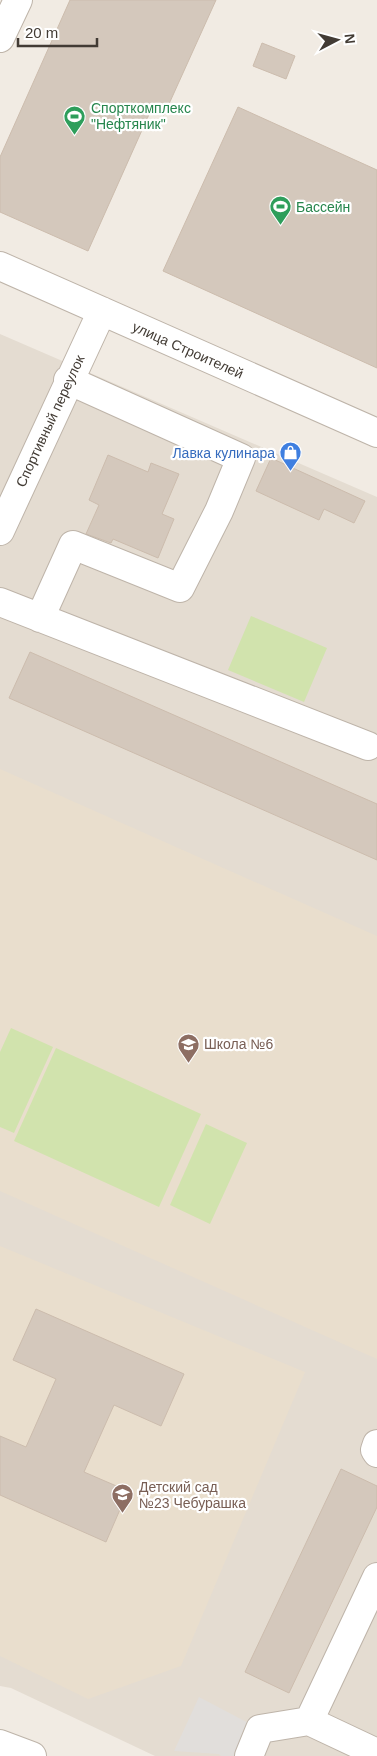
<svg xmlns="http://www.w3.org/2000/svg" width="377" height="1756" font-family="Helvetica,sans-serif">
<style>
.residential{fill:#e4dcd1}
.education{fill:#e9decd}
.green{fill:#d1e3ad}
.parking{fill:#e1dedb}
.building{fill:#d4c8bc;stroke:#ccbcad}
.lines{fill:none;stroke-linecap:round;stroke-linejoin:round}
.minor-casing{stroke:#beb4a9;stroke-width:30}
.minor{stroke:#fff;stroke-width:28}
.labels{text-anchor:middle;stroke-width:4.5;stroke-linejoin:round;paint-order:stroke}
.leisure-label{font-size:14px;fill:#27864d;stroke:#fff;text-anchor:start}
.street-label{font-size:14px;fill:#423b34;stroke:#fff}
.shop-label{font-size:14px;fill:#366cbe;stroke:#fff;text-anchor:end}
.education-label{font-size:14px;fill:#785e54;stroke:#fff;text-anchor:start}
</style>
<rect width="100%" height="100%" fill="#f1ebe3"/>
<!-- residential -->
<path class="residential" d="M 0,334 L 377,497 L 377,1756 L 155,1756 L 11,1688 L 0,1686 Z"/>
<!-- education -->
<path class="education" d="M 0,769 L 377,936 L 377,1359 L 0,1191 Z
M 0,1246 L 305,1372 L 181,1666 L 88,1699 L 0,1656 Z"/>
<!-- green -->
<path class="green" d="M 251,616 L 327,648 L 304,702 L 228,670 Z
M 11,1028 L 53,1047 L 14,1133 L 0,1127 L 0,1052 Z
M 56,1048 L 201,1114 L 159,1207 L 14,1141 Z
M 206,1124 L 247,1143 L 210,1224 L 170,1205 Z"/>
<!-- parking -->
<path class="parking" d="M 199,1697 L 260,1729 L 249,1756 L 221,1756 L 219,1754 L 174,1751 Z"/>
<!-- building -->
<path class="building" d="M 70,0 L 216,0 L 164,115 L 151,110 L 88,251 L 0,212 L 0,157 Z
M 262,43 L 295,56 L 286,79 L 253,66 Z
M 238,107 L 377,170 L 377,368 L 163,271 Z
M 108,455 L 148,472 L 151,463 L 179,474 L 162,514 L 174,519 L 158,558 L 113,539 L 111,543 L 86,534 L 99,505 L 89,500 Z
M 271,458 L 365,501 L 354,523 L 324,509 L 319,520 L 256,491 Z
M 30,652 L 377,804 L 377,860 L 9,698 Z
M 36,1309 L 184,1374 L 161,1426 L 114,1405 L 84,1472 L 128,1491 L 106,1542 L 0,1495 L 0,1436 L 26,1447 L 56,1379 L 13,1360 Z
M 341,1469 L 377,1486 L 377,1507 L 289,1693 L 245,1672 Z"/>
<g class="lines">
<defs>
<path id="minor" d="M 0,38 L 18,0
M 0,266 L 377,433
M 0,531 L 102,311
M 0,602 L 368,746
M 40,618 L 73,545 L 180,588 L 219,511 L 241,458 L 68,380
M 377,1444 L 375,1450 L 377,1453
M 377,1577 L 309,1721 L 377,1753
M 0,1744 L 32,1756
M 249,1756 L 260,1729 L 309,1721"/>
</defs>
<!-- minor casing -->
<use href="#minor" class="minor-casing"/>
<!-- minor -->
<use href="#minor" class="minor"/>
</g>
<!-- icons -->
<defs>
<symbol id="stadium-pin" viewBox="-11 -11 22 30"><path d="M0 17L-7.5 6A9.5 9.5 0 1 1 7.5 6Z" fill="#2e9e5b" stroke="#fff"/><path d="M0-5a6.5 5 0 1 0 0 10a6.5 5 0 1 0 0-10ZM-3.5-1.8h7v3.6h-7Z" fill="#fff"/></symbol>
<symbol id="shop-pin" viewBox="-11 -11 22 30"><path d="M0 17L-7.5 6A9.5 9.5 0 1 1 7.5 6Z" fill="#3f7fe0" stroke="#fff"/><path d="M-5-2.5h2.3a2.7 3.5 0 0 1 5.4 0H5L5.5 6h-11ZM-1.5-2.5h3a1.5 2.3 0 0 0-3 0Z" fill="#fff"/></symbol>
<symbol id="school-pin" viewBox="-11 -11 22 30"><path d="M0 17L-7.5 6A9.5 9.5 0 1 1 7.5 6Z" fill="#8d6e63" stroke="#fff"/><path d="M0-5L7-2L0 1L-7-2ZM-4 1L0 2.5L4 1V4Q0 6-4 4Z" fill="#fff"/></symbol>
</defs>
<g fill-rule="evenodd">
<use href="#stadium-pin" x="62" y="104" width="25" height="34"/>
<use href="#stadium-pin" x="268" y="194" width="25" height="34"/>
<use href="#shop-pin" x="278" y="440" width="25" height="34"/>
<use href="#school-pin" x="176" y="1032" width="25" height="34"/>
<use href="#school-pin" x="110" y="1482" width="25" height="34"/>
</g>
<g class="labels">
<!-- leisure labels -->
<g class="leisure-label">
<text x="91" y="113">Спорткомплекс<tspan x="91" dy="16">"Нефтяник"</tspan></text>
<text x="296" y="212">Бассейн</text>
</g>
<!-- street labels -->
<g class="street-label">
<text transform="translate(188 350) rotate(24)" y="5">улица Строителей</text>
<text transform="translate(50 421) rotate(-65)" y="5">Спортивный переулок</text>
</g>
<!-- shop labels -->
<g class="shop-label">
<text x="275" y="458">Лавка кулинара</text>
</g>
<!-- education labels -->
<g class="education-label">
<text x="204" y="1049">Школа №6</text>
<text x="139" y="1492">Детский сад<tspan x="139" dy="16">№23 Чебурашка</tspan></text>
</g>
</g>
<!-- north arrow -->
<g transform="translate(337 40) rotate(84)" stroke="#ffffff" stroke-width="4" paint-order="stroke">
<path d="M0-4L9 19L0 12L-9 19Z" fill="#423b34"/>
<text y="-8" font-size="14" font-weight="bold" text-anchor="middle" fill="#423b34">N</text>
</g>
<!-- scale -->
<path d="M18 38v8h79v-8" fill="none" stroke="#423b34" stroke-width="2.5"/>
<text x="25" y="38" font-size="15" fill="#423b34" stroke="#ffffff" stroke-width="4" paint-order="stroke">20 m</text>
</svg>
